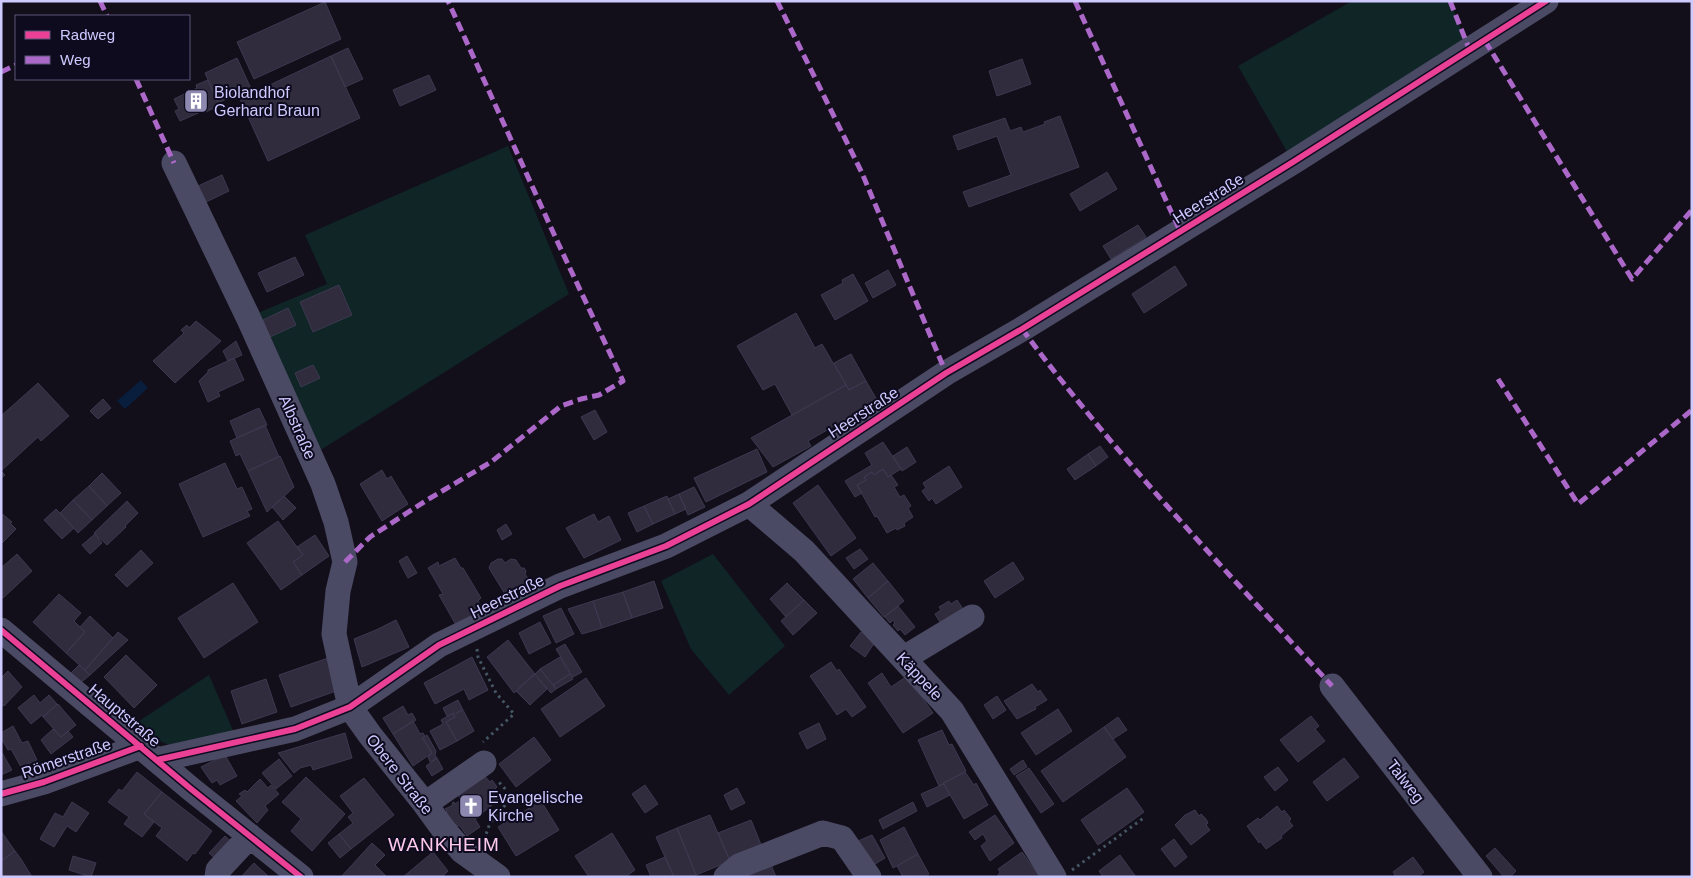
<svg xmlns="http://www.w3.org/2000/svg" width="1693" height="878" font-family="Helvetica,sans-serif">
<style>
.green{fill:#0f2526}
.water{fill:#091d3d}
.building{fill:#302c3e;stroke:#3c3950}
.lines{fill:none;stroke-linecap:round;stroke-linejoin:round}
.path{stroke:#455664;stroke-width:3;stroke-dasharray:2.5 4;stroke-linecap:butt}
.minor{stroke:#4b4a64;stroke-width:25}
.quiet{stroke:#ac68c9;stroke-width:5;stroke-dasharray:10 5;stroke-linecap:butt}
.cycleway-casing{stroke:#0e0b1f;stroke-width:9}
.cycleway{stroke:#ea4096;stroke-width:6}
.labels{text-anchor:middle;stroke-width:4;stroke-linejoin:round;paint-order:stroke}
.poi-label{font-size:16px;fill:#cec9ff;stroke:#0e0b1f;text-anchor:start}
.street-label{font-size:16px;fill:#cec9ff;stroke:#0e0b1f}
.quarter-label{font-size:19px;letter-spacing:1px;fill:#ffcbed;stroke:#0e0b1f}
</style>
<rect width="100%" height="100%" fill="#120f1a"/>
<!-- green -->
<path class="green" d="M 1352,1 L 1450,1 L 1470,51 L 1293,162 L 1238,66 Z
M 508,146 L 569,294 L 311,456 L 248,317 L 327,284 L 305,235 Z
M 713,554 L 785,646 L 729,695 L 691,649 L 661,581 Z
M 209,675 L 235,735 L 169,745 L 148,736 L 136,723 Z"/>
<!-- water -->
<path class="water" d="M 141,380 L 148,388 L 125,409 L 117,401 Z"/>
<!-- building -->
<path class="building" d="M 325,2 L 341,39 L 254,79 L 237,42 Z
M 348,48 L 363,79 L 345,87 L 331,56 Z
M 331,56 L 360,118 L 268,161 L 240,99 Z
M 237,58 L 253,93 L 240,99 L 237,94 L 218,103 L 205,73 Z
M 1022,59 L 1031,84 L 997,96 L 989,71 Z
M 429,75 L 436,90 L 400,106 L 393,90 Z
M 208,80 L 220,105 L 206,112 L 205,110 L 180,121 L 175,111 L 179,109 L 174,99 L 197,88 L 196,85 Z
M 1060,116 L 1079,167 L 969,207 L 963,192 L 1011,175 L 997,136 L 958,150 L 953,136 L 1005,118 L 1010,131 L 1021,127 L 1023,132 L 1045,124 L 1044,122 Z
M 1107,172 L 1117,189 L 1080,211 L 1070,194 Z
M 222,175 L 229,191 L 206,202 L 198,186 Z
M 1138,225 L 1146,237 L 1111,259 L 1103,246 Z
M 295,257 L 304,275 L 267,292 L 258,273 Z
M 1175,266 L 1187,285 L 1144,313 L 1132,294 Z
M 888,270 L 896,285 L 873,298 L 865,283 Z
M 853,274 L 868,301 L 835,320 L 821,295 L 843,283 L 842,280 Z
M 339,285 L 352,315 L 313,332 L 300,302 Z
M 288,308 L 296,325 L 270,337 L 263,320 Z
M 796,313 L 815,348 L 822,344 L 846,385 L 792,415 L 775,384 L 763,390 L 737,346 Z
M 196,321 L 221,341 L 175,383 L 153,361 L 184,333 L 181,330 L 187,325 L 189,328 Z
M 236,341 L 242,355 L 228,361 L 223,351 Z
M 851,354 L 866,381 L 849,390 L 834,363 Z
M 234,358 L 244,380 L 218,392 L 220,396 L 208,402 L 199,381 L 208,372 L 208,370 Z
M 313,365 L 320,378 L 301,387 L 295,373 Z
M 866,381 L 877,400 L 859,410 L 860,411 L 808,441 L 811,446 L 773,467 L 751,438 L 846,385 L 849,390 Z
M 38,383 L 69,416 L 41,441 L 38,437 L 1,471 L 5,475 L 1,478 L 1,416 Z
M 103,399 L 111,408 L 98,419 L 90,411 Z
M 259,408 L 267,425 L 237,438 L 230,421 Z
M 595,410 L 607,432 L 594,440 L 581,417 Z
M 265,425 L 279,457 L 248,471 L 240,454 L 236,456 L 230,441 Z
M 883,442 L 901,469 L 888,477 L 883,469 L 874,475 L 872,472 L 864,477 L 866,480 L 857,485 L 862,493 L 855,497 L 845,481 L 872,465 L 865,453 Z
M 1100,446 L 1108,457 L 1096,466 L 1088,454 Z
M 907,447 L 916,462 L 902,471 L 893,456 Z
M 757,449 L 767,472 L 706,502 L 694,478 Z
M 1088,454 L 1096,466 L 1075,480 L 1067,469 Z
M 280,456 L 294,487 L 267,512 L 248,471 Z
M 225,463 L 237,489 L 242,487 L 252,509 L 247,511 L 250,516 L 203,537 L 179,484 Z
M 949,466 L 962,487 L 936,504 L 932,498 L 929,501 L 922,491 L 926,488 L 923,483 Z
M 883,469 L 888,477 L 891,475 L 898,485 L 894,487 L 900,497 L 904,495 L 911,506 L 908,508 L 913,517 L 904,523 L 905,526 L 897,530 L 896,528 L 887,533 L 877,516 L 875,517 L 857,485 L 866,480 L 864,477 L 872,472 L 874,475 Z
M 382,470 L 387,479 L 391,476 L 408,504 L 382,521 L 360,484 Z
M 102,473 L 121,493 L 107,506 L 89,486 Z
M 818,485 L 856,538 L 831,556 L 793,503 Z
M 89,486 L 107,506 L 92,520 L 73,500 Z
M 694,487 L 705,507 L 688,515 L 679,494 Z
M 679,494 L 686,509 L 675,514 L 668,499 Z
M 284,496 L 296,508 L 283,520 L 272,507 Z
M 667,496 L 675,514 L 653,524 L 644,506 Z
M 73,500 L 92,520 L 78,533 L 60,513 Z
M 127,501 L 138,513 L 125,526 L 126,527 L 107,545 L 94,533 Z
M 644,506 L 653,524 L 637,532 L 628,513 Z
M 56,509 L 74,528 L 62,539 L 44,520 Z
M 1,513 L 12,522 L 10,523 L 16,529 L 1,544 Z
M 594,514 L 598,522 L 609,516 L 621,540 L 584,558 L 566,528 Z
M 278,521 L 303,555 L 293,562 L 302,575 L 281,590 L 247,543 Z
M 506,524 L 512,534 L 502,540 L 497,530 Z
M 95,534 L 102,543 L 90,554 L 82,545 Z
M 315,535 L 329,556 L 302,575 L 293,562 L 303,555 L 297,547 Z
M 860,549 L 868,559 L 854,569 L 846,558 Z
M 141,550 L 153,563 L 127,587 L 115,575 Z
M 17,554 L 32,571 L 3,598 L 1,596 L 1,568 Z
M 407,556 L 417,573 L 408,578 L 399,561 Z
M 455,558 L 461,568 L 463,568 L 481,598 L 478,601 L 483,610 L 456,625 L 439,595 L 443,594 L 428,568 L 438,562 L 439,566 Z
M 498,559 L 502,559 L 505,563 L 511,559 L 516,560 L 521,568 L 524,568 L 526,571 L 525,574 L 529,580 L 505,594 L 489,568 L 491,563 Z
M 1013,562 L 1024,579 L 995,598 L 984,581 Z
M 873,563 L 888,581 L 868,598 L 853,579 Z
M 654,581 L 663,608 L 632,618 L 623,592 Z
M 888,581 L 904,601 L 884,617 L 868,598 Z
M 233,583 L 258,622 L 204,658 L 178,618 Z
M 787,583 L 804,600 L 786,617 L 770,599 Z
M 623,592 L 632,618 L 602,628 L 593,601 Z
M 59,594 L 81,613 L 74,621 L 85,632 L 66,653 L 33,622 Z
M 804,600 L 817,613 L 793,635 L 781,621 Z
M 957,600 L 965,612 L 943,627 L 935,614 L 941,610 L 939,607 L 949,601 L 951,604 Z
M 593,601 L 602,628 L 582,634 L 568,609 Z
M 898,606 L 915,627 L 905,635 L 900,629 L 898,631 L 893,625 L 895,623 L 893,620 L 890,623 L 885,617 Z
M 561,608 L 574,634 L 556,643 L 543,616 Z
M 90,616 L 113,638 L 85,670 L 66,653 L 85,632 L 80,627 Z
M 396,620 L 409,647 L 362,667 L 354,639 L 376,630 Z
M 540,622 L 551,643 L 529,654 L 519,633 Z
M 118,632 L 128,640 L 90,675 L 85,670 Z
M 861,632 L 875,642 L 865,657 L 850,646 Z
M 508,640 L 535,674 L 514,693 L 487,657 Z
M 565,644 L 582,672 L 573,677 L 556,649 Z
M 126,655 L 157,685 L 134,708 L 104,677 Z
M 472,657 L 488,690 L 469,700 L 464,689 L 435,704 L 424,683 Z
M 560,657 L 570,674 L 553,685 L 540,669 Z
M 328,658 L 339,690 L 291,707 L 279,675 Z
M 831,662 L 837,671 L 839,669 L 866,707 L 852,717 L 846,709 L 837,715 L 810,676 Z
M 79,665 L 90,675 L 79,684 L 69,675 Z
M 540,669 L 556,689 L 551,693 L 535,674 Z
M 8,671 L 22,687 L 4,706 L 1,704 L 1,678 Z
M 882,673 L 891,687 L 907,676 L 933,713 L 903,733 L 868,683 Z
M 534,674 L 547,689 L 530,705 L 516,691 Z
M 570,674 L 573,679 L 556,689 L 553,685 Z
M 586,678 L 605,706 L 560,737 L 541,709 Z
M 266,679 L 277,712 L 242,724 L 231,691 Z
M 1032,684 L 1038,692 L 1040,690 L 1047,700 L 1035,707 L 1036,709 L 1017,719 L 1004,701 Z
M 34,695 L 40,703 L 49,695 L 57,704 L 43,717 L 42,715 L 31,724 L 18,708 Z
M 997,696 L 1006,710 L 993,719 L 984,705 Z
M 458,700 L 463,710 L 447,716 L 443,708 Z
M 58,704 L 76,725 L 61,737 L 43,717 Z
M 403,706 L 408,715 L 412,713 L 416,720 L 393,734 L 383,718 Z
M 1058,709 L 1072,731 L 1036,755 L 1021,733 Z
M 463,710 L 474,731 L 457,741 L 446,722 L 455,717 L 454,715 Z
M 453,713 L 455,717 L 446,722 L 457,741 L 440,750 L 430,731 L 443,724 L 441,720 Z
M 1311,716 L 1319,726 L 1315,729 L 1325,741 L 1298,762 L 1280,740 Z
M 1118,717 L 1127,730 L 1113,739 L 1104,727 Z
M 413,721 L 420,734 L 423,733 L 425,736 L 422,738 L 432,753 L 413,766 L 393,734 Z
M 819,723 L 826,739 L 807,749 L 799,733 Z
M 13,726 L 22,743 L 28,741 L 37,760 L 21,767 L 11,749 L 8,750 L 1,738 L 1,733 Z
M 1104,727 L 1126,757 L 1063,802 L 1041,771 Z
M 53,729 L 61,737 L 68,731 L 73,737 L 51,754 L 41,740 Z
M 942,730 L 949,745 L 952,744 L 966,771 L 939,786 L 918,740 Z
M 345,733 L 352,758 L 313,770 L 311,765 L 300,768 L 294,773 L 278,753 Z
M 427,735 L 436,751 L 435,755 L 437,758 L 430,762 L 428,757 L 432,753 L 423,738 Z
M 534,737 L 551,760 L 516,787 L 499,764 Z
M 1,751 L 12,770 L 1,775 Z
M 225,755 L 237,776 L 220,785 L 217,780 L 212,783 L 201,767 Z
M 437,758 L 443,769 L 432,776 L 426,766 Z
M 1344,758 L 1359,777 L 1327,801 L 1313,782 Z
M 279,759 L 292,776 L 276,789 L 262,773 Z
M 1023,760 L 1027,767 L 1014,775 L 1010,769 Z
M 1278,767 L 1288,780 L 1275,791 L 1264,777 Z
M 1029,768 L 1054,804 L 1041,813 L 1016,776 Z
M 137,772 L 162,792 L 144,814 L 154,822 L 142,837 L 124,824 L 129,817 L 108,802 L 119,789 L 122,791 Z
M 965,772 L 974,785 L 976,783 L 988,805 L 964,819 L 943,783 Z
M 483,774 L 490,782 L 492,780 L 497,787 L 495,789 L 502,797 L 475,819 L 480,827 L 467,836 L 460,826 L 451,824 L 445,816 L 447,810 L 445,809 L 453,805 L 452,803 L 454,802 L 455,804 L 461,800 L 458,795 Z
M 306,777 L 345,814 L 312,851 L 291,831 L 301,819 L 282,802 Z
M 364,778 L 394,815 L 351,849 L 339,834 L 353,823 L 348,817 L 353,813 L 340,796 Z
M 260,779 L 268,788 L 271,785 L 279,794 L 265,806 L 268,810 L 257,823 L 236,801 L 242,796 L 239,794 L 245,790 L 247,792 Z
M 944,784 L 950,795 L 927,807 L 921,794 Z
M 645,785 L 658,804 L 645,813 L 632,794 Z
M 737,788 L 745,803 L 731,810 L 724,795 Z
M 1127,788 L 1144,812 L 1098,845 L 1081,820 Z
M 162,792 L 212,831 L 195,854 L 193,853 L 187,861 L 156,836 L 162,828 L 144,814 Z
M 541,801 L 559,830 L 516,856 L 498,827 Z
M 72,802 L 89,813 L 76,832 L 67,826 L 54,847 L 40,839 L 55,813 L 63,817 Z
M 913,802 L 917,811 L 883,829 L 879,820 Z
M 1277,806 L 1282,812 L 1284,810 L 1291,819 L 1289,821 L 1293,826 L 1281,836 L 1282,838 L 1266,849 L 1260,841 L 1259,843 L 1247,826 L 1258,818 L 1260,820 Z
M 1195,810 L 1199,816 L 1201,814 L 1206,819 L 1208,823 L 1206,825 L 1210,830 L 1191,845 L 1175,825 L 1185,815 Z
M 710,815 L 730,861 L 696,875 L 677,828 Z
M 995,815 L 1014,843 L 990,861 L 981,846 L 987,841 L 983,834 L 975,840 L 969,832 Z
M 751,820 L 762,847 L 730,861 L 718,833 Z
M 904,827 L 918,854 L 893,868 L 880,840 Z
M 677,828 L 696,875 L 692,877 L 674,877 L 656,837 Z
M 1,831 L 15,851 L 1,861 Z
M 612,833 L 635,870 L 625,877 L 589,877 L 575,856 Z
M 339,834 L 351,849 L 340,858 L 328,843 Z
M 872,835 L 885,858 L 872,866 L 858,841 Z
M 225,836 L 234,844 L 218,861 L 209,853 Z
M 1174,839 L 1187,857 L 1175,867 L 1161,849 Z
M 372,843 L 385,855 L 375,865 L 387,877 L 341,877 Z
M 1495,848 L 1516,871 L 1510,877 L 1504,877 L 1486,856 Z
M 15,851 L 21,859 L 32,877 L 1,877 L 1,861 Z
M 433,852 L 448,871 L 442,877 L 403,877 Z
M 1022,852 L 1039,876 L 997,877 L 1000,872 L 998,869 Z
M 918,854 L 929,874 L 925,877 L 907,877 L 906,875 L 903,877 L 897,866 Z
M 1120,855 L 1136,877 L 1103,877 L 1099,871 Z
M 73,856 L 96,863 L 91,877 L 69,870 Z
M 665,857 L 674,877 L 651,877 L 646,865 Z
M 1413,857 L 1424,872 L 1418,877 L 1393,877 L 1395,875 L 1393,872 Z
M 770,862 L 776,877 L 745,877 Z
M 254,863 L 269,877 L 241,877 Z"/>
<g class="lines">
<!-- path -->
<path class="path" d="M 477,649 L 478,657 L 496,693 L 514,714 L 483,742
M 484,840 L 490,823 L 506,804 L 507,791 L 497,780
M 1072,870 L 1145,817"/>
<!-- minor -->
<path class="minor" d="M 174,163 L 248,317 L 323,484 L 336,522 L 345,562 L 338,591 L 334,634 L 350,707 L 370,735 L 425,804 L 444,830 L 462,851 L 498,877
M 749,504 L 804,551 L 952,711 L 1054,877
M 1,630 L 191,789 L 301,877
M 904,658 L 972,617
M 1332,686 L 1480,877
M 157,760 L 295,729 L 350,707 L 439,645 L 560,586 L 666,546 L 749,504 L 946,373 L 1022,329 L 1293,162 L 1546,1
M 1,794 L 44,782 L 141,746
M 425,804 L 484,763
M 217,877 L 218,870 L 250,836
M 726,877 L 739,866 L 823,833 L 842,838 L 869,877"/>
<!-- quiet -->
<path class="quiet" d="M 100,1 L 107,16
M 777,1 L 862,173 L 946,373
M 1075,1 L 1180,231
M 1450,1 L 1470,51
M 1485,41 L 1632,279 L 1692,210
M 1,72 L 16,65
M 136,79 L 174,163
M 1022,329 C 1116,456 1225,570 1332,686
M 1498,379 L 1578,504 L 1692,410
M 345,562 L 370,537 L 427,500 L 491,462 L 561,406 L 581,399 L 599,395 L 623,381 L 558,243 L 448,1"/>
<defs>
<path id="cycleway" d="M 1,630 L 191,789 L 301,877
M 157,760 L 295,729 L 350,707 L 439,645 L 560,586 L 666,546 L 749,504 L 946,373 L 1022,329 L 1293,162 L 1546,1
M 1,794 L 44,782 L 141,746"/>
</defs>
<!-- cycleway casing -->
<use href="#cycleway" class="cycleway-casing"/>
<!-- cycleway -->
<use href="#cycleway" class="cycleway"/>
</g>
<!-- icons -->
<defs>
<symbol id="building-square" viewBox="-11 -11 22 22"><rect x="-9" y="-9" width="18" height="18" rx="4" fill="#8c88af" stroke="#0e0b1f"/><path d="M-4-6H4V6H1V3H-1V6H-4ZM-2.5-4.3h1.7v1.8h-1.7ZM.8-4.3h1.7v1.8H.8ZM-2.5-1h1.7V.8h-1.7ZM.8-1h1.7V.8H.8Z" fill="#fff"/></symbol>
<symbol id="church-square" viewBox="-11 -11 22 22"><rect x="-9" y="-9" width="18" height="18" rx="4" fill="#8c88af" stroke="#0e0b1f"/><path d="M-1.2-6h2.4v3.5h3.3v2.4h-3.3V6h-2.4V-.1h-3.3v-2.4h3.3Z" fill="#fff"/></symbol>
</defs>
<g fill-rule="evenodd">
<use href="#building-square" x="182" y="87" width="28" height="28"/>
<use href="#church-square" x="457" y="792" width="28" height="28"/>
</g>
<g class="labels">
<!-- poi labels -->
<g class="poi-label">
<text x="214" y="98">Biolandhof<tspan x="214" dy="18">Gerhard Braun</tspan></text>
<text x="488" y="803">Evangelische<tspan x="488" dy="18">Kirche</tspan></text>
</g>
<!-- street labels -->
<g class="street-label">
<text transform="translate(1208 198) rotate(-32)" y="6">Heerstraße</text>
<text transform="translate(863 412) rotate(-33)" y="6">Heerstraße</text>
<text transform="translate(298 427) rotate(66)" y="6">Albstraße</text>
<text transform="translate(507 596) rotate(-26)" y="6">Heerstraße</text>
<text transform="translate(920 676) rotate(47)" y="6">Käppele</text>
<text transform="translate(125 715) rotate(40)" y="6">Hauptstraße</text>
<text transform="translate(66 758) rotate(-19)" y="6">Römerstraße</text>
<text transform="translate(400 774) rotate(52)" y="6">Obere Straße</text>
<text transform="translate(1406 781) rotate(52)" y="6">Talweg</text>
</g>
<!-- quarter labels -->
<g class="quarter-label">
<text x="444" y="851">WANKHEIM</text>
</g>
</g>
<!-- border -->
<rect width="1693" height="878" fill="none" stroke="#cec9ff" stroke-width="5"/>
<!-- legend -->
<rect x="15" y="15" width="175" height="65" fill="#0e0b1f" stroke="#5b5779"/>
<rect x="25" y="31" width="25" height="8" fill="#ea4096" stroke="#5b5779"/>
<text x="60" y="40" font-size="15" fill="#cec9ff">Radweg</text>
<rect x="25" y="56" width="25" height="8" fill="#ac68c9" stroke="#5b5779"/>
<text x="60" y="65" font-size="15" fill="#cec9ff">Weg</text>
</svg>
